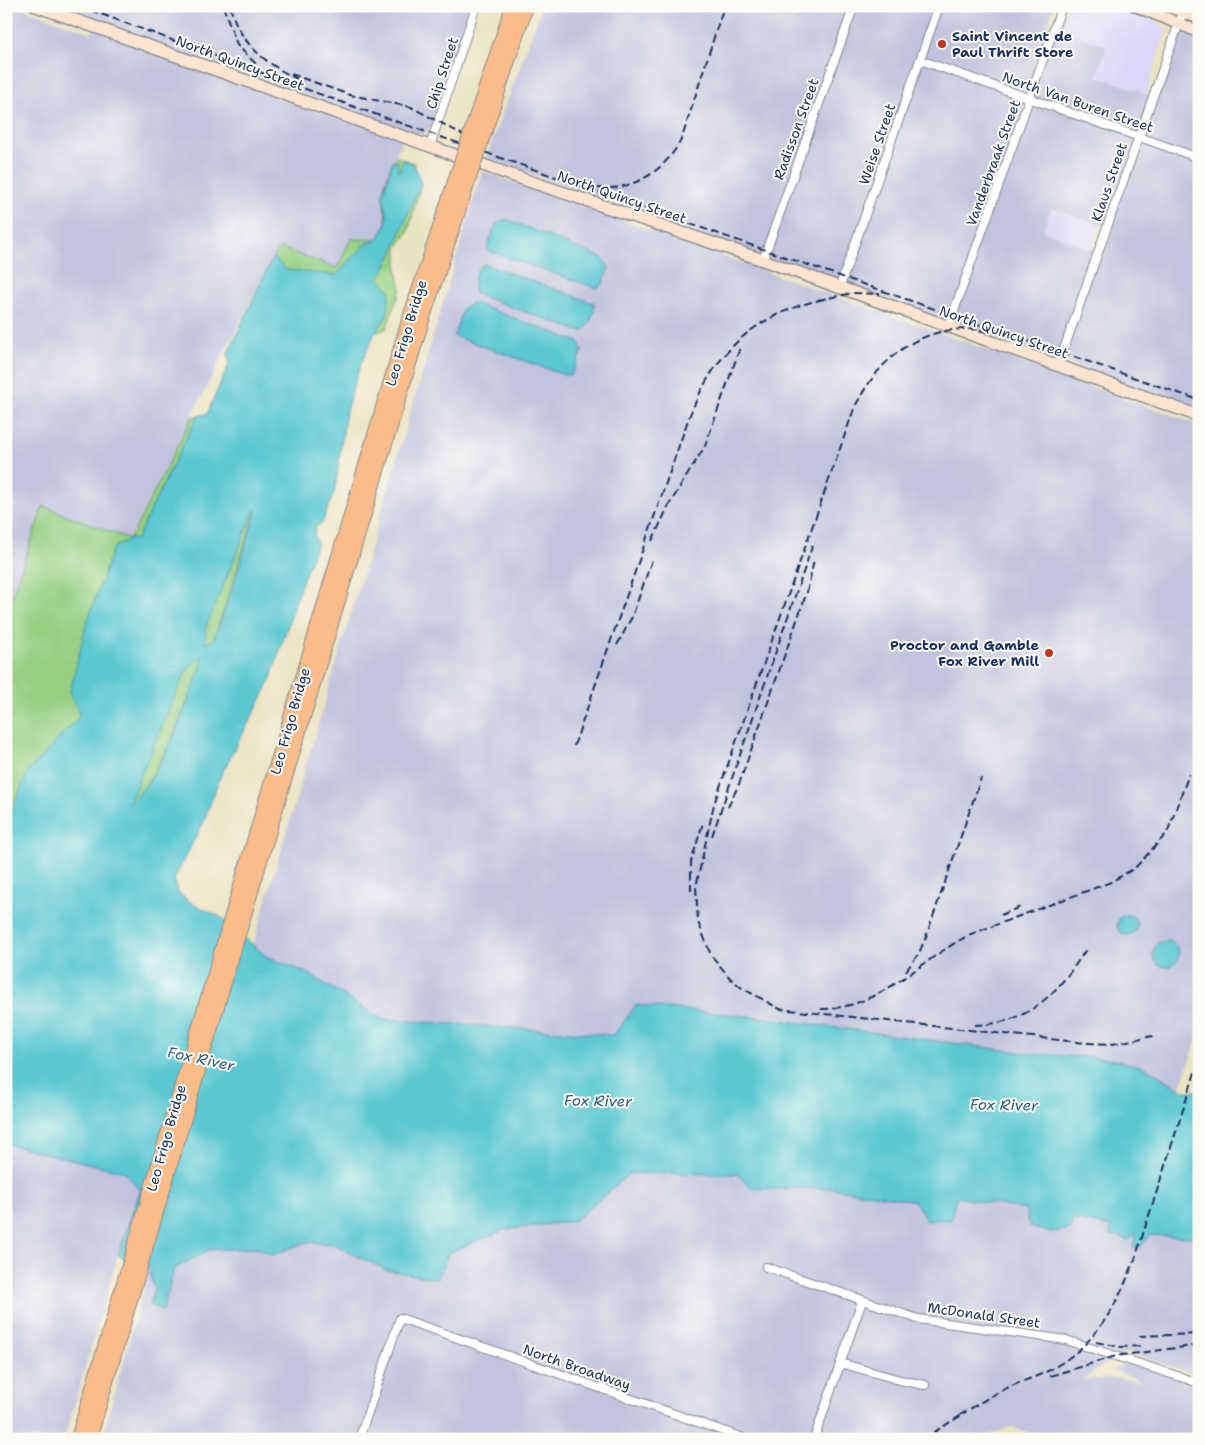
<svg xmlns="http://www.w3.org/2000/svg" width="1205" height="1445" font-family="'Shantell Sans',sans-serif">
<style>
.built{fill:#dbd6f7}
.industrial{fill:#c1c2dd;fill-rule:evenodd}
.green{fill:#95cf82;stroke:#587f70}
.water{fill:#5ac7d1;stroke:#3a7b98;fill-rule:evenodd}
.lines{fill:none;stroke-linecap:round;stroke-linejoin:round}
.street-casing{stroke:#828990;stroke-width:10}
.secondary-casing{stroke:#828990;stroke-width:14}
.highway-casing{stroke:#828990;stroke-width:16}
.street{stroke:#fff;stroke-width:8}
.secondary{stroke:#fde4d1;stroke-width:11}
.highway{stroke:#fabc8b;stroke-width:14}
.rail{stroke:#1b2f5e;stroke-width:2;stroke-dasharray:8 4;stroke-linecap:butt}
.highway-bridge-casing{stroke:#828990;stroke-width:16;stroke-linecap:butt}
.highway-bridge{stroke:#fabc8b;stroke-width:14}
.poi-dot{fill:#c8321e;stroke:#fdfcf7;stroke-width:2}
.labels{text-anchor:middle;stroke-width:4;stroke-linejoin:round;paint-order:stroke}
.poi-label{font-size:14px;font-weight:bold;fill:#1b2f5e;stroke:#fdfcf7;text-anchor:start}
.street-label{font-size:14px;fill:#1b2f5e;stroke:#fdfcf7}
.water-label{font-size:15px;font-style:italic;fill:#2e5d80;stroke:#fdfcf7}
</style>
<rect width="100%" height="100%" fill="#fdfcf7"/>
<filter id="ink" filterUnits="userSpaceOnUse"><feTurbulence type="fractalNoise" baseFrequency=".02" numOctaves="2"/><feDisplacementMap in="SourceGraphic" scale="10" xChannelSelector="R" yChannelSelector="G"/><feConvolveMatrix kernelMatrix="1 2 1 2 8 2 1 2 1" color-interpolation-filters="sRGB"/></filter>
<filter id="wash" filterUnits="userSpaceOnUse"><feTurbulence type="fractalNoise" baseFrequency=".0096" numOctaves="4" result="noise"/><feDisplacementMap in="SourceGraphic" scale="20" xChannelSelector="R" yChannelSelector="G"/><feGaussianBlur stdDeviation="1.12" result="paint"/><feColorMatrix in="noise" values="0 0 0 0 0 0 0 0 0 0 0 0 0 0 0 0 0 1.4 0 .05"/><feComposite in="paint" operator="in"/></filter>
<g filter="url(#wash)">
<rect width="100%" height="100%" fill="#eae3c1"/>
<!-- built -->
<path class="built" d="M 1068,6 L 1126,6 L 1167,28 L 1146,94 L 1097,76 L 1107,46 L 1060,30 Z
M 1051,208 L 1100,225 L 1091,249 L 1043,232 Z"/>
<!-- industrial -->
<path class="industrial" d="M 6,6 L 16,6 L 91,33 L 96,20 L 56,6 L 470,6 L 431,126 L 425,133 L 421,135 L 405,129 L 383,194 L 387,216 L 385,227 L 377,240 L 370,240 L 337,268 L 280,248 L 273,257 L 129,539 L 43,507 L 6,614 ZM 195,56 L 324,101 L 321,113 L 191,68 Z
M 542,6 L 1054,6 L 1048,25 L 1107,46 L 1097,76 L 1158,98 L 1180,38 L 1185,34 L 1199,37 L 1199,409 L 486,158 ZM 1051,208 L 1113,229 L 1104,254 L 1043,231 Z
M 482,171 L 1199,425 L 1199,1033 L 1180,1089 L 1145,1067 L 1105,1058 L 1034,1054 L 765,1018 L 636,1005 L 614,1035 L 382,1019 L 307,973 L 266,956 L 253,945 Z
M 6,1144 L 125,1171 L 140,1190 L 120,1248 L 64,1439 L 6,1439 Z
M 630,1173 L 737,1174 L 753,1189 L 831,1188 L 915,1201 L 951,1220 L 956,1197 L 1026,1210 L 1029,1227 L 1049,1232 L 1070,1229 L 1073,1219 L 1137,1232 L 1133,1246 L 1149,1235 L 1199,1238 L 1199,1376 L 1129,1352 L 1103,1365 L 1083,1380 L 1115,1378 L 1145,1382 L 1112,1370 L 1132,1361 L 1199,1383 L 1199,1439 L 1047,1439 L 1011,1427 L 980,1439 L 102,1439 L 149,1269 L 154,1288 L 150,1305 L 162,1311 L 174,1269 L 209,1250 L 256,1248 L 273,1255 L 306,1242 L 333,1244 L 386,1270 L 447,1253 L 504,1230 L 574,1221 Z"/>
<!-- green -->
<path class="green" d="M 397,157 L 414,163 L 421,184 L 408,232 L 397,248 L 397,271 L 401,289 L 386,329 L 375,333 L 255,514 L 214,639 L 169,745 L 141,794 L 127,851 L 6,886 L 6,614 L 43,506 L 130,539 L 192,417 L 207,414 L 229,364 L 228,353 L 273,257 L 280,248 L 337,268 L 351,239 L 377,240 C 393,216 383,218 383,195 C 383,184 390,170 393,160 Z"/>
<!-- water -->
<path class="water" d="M 393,160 L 398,162 L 398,171 L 400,171 L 402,161 L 414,163 L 421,184 C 405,214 398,249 379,278 L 390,291 L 387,316 L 375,333 L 360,366 L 346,411 L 335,490 L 322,523 L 316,526 L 314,533 L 317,544 L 302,582 L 269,684 L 221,775 L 203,823 L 174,879 L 178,893 L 195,905 L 221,917 L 266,956 L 307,973 L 382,1019 L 614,1035 L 636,1005 L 765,1018 L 1034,1054 L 1105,1058 L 1145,1067 L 1184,1091 L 1199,1091 L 1199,1238 L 1149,1235 L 1141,1247 L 1133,1247 L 1137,1232 L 1129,1240 L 1110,1234 L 1111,1227 L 1073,1219 L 1070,1229 L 1049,1232 L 1029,1227 L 1026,1210 L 956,1197 L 951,1220 L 926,1220 L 915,1201 L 831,1188 L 753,1189 L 737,1174 L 630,1173 L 574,1221 L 504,1230 L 448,1253 L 438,1279 L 386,1270 L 333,1244 L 306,1242 L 273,1255 L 256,1248 L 209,1250 L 174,1269 L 163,1311 L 150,1305 L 154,1288 L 149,1269 L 118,1255 L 140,1190 L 125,1172 L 6,1144 L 6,822 L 29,770 L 80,716 L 70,692 L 86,625 L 113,548 L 129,539 L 136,540 L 197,416 L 207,414 L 229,364 L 228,353 L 273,257 L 287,270 L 336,275 L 366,244 L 377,240 L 385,227 L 387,216 L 383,194 ZM 255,509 L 255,514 C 243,556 230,598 214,639 L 205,644 L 206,627 ZM 202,655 L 201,667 C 185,707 163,776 129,803 L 176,693 L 188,669 Z
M 506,219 L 602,258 L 609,267 L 603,284 L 596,288 L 489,251 L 487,247 L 496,224 Z
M 484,264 L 594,303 C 595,313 591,324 583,331 L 576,330 L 475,294 C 472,284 475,269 484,264 Z
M 473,303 L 579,342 L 582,351 L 571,375 L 564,375 L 454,336 L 463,308 Z
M1117 925a10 10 0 1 1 20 0a10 10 0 1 1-20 0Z
M1153 954a13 13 0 1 1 26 0a13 13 0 1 1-26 0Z"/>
</g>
<g filter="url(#ink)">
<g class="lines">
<defs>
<path id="street" d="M 920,60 L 1199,158
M 430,146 L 476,6
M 763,260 L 854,6
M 839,289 L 939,6
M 948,328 L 1062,6
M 1058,366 L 1185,6
M 766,1267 L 918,1319 L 1066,1340 L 1199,1383
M 840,1363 L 900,1380 L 925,1385
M 359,1439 L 400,1318 L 746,1439
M 814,1439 L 862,1301"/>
<path id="secondary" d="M 36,6 L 511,175 L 763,260 L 1199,416
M 1136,6 L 1199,32
M 1168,6 L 1199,18"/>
<path id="highway" d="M 78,1439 L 245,872
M 89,1439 L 256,874"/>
</defs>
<!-- street casing -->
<use href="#street" class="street-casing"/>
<!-- secondary casing -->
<use href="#secondary" class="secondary-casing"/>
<!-- highway casing -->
<use href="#highway" class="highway-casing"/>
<!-- street -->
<use href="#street" class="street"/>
<!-- secondary -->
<use href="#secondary" class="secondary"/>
<!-- highway -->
<use href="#highway" class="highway"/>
<!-- rail -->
<path class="rail" d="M 79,6 L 352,106 L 986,327
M 223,6 L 237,45 L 260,68
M 230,6 C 239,43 265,63 297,79
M 291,74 L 350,95 L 411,107 L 484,146
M 598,188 C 634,191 666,170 682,138 L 724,6
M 818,300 L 853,293 L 880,294
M 1017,337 L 1199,400
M 1023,340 C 1006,335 988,330 970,329 C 915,328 877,361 854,409 L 714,804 L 696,887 L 698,922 L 711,955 L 730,978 L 742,988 L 780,1009 L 1086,1043 L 1112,1044 L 1153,1036
M 652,541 L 669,505 L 705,446 L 740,348
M 617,645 L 632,617 L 652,560
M 574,746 L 688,420 C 714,353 752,315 824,299
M 728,807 L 739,784 L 807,592 L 814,560
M 712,836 L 814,541
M 691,891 L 691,862 L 703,823
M 1001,915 L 1020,907
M 906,971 L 919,953 L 926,937 L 981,778
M 821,1009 C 880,1009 921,959 971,934 L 1111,882 L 1135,868 L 1167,833 L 1189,774
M 975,1025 C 1031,1024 1058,992 1087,948
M 1139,1336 L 1199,1334
M 1096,1342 L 1120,1347 L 1141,1346
M 1050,1376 L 1116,1356 L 1199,1345
M 960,1415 C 974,1407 988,1397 1003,1390 C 1020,1381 1039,1377 1055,1367 C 1098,1342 1118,1303 1135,1259 L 1199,1060
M 923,1439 L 965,1413"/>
<defs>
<path id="highway-bridge" d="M 245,872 L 408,324 L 513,6
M 256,874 L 423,317 L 526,6"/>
</defs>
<!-- highway-bridge casing -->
<use href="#highway-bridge" class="highway-bridge-casing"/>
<!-- highway-bridge -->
<use href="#highway-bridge" class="highway-bridge"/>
</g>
</g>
<!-- markers -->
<g class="poi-dot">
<circle cx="942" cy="44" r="5"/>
<circle cx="1049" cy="653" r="5"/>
</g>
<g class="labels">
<!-- poi labels -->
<g class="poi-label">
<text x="952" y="41">Saint Vincent de<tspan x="952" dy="16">Paul Thrift Store</tspan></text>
<text x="1039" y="650" text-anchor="end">Proctor and Gamble<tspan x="1039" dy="16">Fox River Mill</tspan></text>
</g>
<!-- street labels -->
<g class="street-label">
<text transform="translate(240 63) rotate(20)" y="5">North Quincy Street</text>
<text transform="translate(442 73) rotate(-72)" y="5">Chip Street</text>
<text transform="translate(1078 102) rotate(19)" y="5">North Van Buren Street</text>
<text transform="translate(796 129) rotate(-70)" y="5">Radisson Street</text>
<text transform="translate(877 144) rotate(-71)" y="5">Weise Street</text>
<text transform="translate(993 163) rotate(-70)" y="5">Vanderbraak Street</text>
<text transform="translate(1109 182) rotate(-71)" y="5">Klaus Street</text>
<text transform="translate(622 197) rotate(19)" y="5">North Quincy Street</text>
<text transform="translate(1004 332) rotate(19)" y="5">North Quincy Street</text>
<text transform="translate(406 333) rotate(-73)" y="5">Leo Frigo Bridge</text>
<text transform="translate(290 721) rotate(-74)" y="5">Leo Frigo Bridge</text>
<text transform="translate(166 1138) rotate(-74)" y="5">Leo Frigo Bridge</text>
<text transform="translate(984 1315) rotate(8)" y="5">McDonald Street</text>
<text transform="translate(577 1367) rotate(19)" y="5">North Broadway</text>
</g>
<!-- water labels -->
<g class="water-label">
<text transform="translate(201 1059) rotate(12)" y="5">Fox River</text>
<text transform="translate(598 1101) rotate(1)" y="5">Fox River</text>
<text transform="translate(1004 1105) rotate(1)" y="5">Fox River</text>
</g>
</g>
<!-- margin -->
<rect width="1205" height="1445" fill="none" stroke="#fdfcf7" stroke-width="25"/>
</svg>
